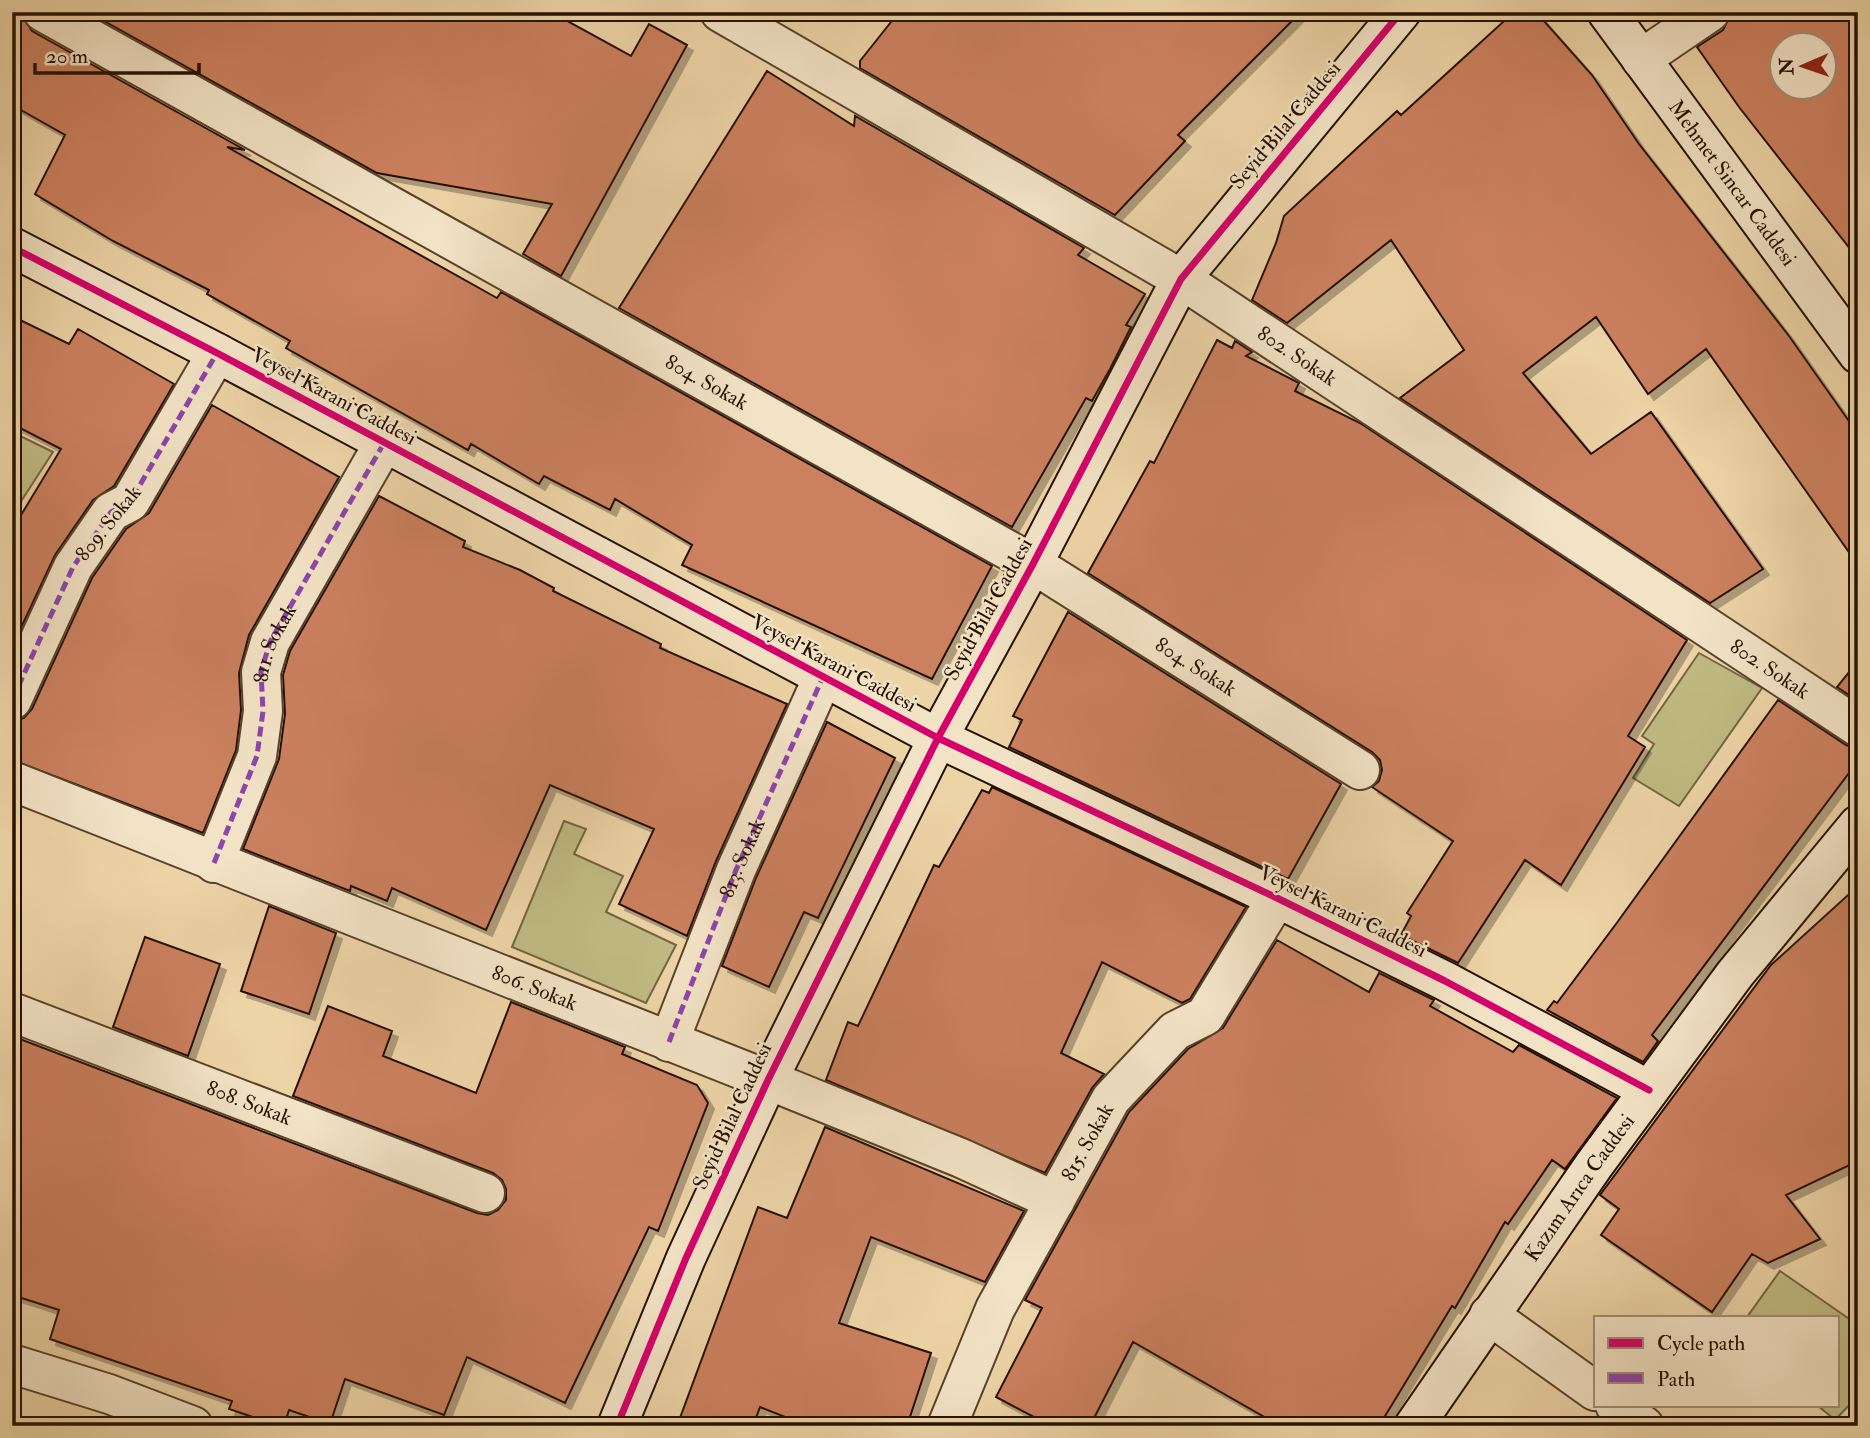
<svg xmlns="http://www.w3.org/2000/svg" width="1870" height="1438" font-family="'IM FELL Double Pica',serif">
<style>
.green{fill:#c0ba82;stroke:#726641;stroke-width:2}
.building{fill:#cb805e;stroke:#251100;stroke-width:2;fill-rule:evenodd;filter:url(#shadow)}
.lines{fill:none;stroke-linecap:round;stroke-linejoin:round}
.street-casing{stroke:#57422a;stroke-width:42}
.secondary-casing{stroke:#251100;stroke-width:42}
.street{stroke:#f3e3c6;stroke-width:38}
.secondary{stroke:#f3e3c6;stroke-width:38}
.quiet{stroke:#8e44ad;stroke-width:5;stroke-dasharray:10 5;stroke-linecap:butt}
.cycleway-casing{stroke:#f3e3c6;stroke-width:11}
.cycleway{stroke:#d6006c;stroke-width:7}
.labels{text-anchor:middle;stroke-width:5;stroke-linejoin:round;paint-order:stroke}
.street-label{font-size:21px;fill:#251100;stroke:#f3e3c6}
</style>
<defs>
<filter id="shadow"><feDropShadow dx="6" dy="6" stdDeviation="0" flood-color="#0004"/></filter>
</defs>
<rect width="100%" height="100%" fill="#edd4a7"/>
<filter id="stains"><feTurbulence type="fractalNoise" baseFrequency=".00286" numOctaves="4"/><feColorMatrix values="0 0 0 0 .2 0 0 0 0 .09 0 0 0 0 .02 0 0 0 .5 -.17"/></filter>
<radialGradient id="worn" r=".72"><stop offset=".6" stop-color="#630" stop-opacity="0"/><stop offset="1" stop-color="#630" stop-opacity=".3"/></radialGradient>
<!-- green -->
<path class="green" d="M 12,432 L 53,452 L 18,506 L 12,503 Z
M 1699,653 L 1762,688 L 1679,806 L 1633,778 L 1654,744 L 1642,736 Z
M 564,821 L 586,829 L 574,854 L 623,876 L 606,912 L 676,945 L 646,1003 L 512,947 Z
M 1780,1271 L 1858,1325 L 1858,1396 L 1835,1420 L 1817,1405 L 1837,1405 L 1837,1317 L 1747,1317 Z"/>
<!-- building -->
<path class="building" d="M 88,12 L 551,12 L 631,56 L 649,24 L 687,45 L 561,276 L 523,254 L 552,204 L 377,173 Z
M 899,12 L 1301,12 L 1178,135 L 1185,141 L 1115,215 L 860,68 L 860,61 Z
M 1514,12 L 1536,12 L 1592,75 L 1639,144 L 1789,336 L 1858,434 L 1858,565 L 1706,349 L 1648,394 L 1596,317 L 1523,373 L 1591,454 L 1651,412 L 1763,569 L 1710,603 L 1400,398 L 1464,350 L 1391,240 L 1287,323 L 1252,300 L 1276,243 L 1284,216 L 1397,111 L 1401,115 Z
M 1732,12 L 1858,12 L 1858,259 L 1739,107 L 1697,47 L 1723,30 ZM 1782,46 L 1824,46 L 1824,88 L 1782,88 Z
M 22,15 L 32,31 L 245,150 L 227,147 L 497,298 L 501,292 L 992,566 L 932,679 L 682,565 L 692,545 L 615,499 L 610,510 L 544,476 L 539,484 L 471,444 L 468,450 L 286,348 L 290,341 L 207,294 L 209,290 L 113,241 L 35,194 L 65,135 L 12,105 L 12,32 Z
M 767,71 L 854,126 L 855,116 L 1084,248 L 1078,255 L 1145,294 L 1126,325 L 1131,327 L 1110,369 L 1092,401 L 1086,398 L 1012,527 L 619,308 Z
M 12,316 L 69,344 L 78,329 L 174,384 L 114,486 L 93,500 L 55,555 L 12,647 L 12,530 L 61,449 L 12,424 Z
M 1217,340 L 1232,348 L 1235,341 L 1252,352 L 1246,356 L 1299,383 L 1295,391 L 1360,423 L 1687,640 L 1628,736 L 1645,747 L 1561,885 L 1525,860 L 1458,963 L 1401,935 L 1411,916 L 1407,913 L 1453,841 L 1372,787 L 1379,781 L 1382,770 L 1380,760 L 1372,752 L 1088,573 L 1150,461 L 1154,463 Z
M 212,405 L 339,477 L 249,635 L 239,673 L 241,710 L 236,750 L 203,833 L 12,760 L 12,722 L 24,718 L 32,709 L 92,578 L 126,529 L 149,513 Z
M 379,496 L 465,541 L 463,547 L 520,570 L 554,588 L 553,591 L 661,644 L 660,648 L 787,704 L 716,861 L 687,936 L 619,904 L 654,829 L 550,785 L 486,930 L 392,888 L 387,901 L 351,886 L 350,891 L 243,849 L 279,759 L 285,714 L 283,675 L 290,651 Z
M 1068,612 L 1341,784 L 1288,879 L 1009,747 L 1022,720 L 1013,716 Z
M 1858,661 L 1858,701 L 1837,687 Z
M 1778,700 L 1846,745 L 1858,749 L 1858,761 L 1652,1035 L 1658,1041 L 1643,1062 L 1547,1010 L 1554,1001 L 1557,1003 L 1616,924 Z
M 827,722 L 895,758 L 818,918 L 804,912 L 769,987 L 722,966 L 756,878 Z
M 992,787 L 1246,907 L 1190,999 L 1182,1003 L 1102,962 L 1061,1053 L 1104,1074 L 1092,1088 L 1045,1173 L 826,1080 L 848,1022 L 858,1026 L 934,865 L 939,867 L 982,790 L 989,793 Z
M 1858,886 L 1858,1161 L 1786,1195 L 1820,1239 L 1768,1263 L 1752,1254 L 1712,1312 L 1601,1235 L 1619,1209 L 1600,1195 L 1771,965 Z
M 269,906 L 336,933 L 309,1014 L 241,991 Z
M 145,937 L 220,964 L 188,1056 L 113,1027 Z
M 1277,940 L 1369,992 L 1379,973 L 1434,1000 L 1430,1006 L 1513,1052 L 1519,1045 L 1617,1098 L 1565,1169 L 1552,1160 L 1508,1224 L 1505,1222 L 1455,1308 L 1452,1306 L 1379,1426 L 1280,1426 L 1133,1342 L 1090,1426 L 1051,1426 L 996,1397 L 1042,1308 L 1025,1300 L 1129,1112 L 1188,1049 L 1223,1028 Z
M 511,1002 L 625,1047 L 622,1054 L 697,1085 L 708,1103 L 658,1231 L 649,1227 L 565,1403 L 467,1357 L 444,1415 L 345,1379 L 330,1424 L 289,1410 L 284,1426 L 279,1426 L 229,1409 L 232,1401 L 50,1339 L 59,1310 L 12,1295 L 12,1036 L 477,1213 L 488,1215 L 498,1210 L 506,1200 L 506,1189 L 502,1180 L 493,1173 L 293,1096 L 328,1006 L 392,1031 L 383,1056 L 476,1093 Z
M 825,1127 L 1024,1211 L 985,1282 L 871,1237 L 839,1323 L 931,1353 L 907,1426 L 808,1426 L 760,1407 L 753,1426 L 677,1426 L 758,1207 L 787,1218 Z"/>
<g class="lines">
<defs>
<g id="street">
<path id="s1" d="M 43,12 L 1033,564 L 1360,770"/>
<path id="s2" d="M 720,12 L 1181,279 L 1858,727"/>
<path d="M 1641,59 L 1710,12"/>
<path d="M 12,700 L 73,567 L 111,512 L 130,502 L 217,353"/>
<path id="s3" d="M 12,781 L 768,1080 L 961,1158 L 1055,1201"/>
<path id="s4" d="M 214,863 L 257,756 L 263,711 L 261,672 L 270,642 L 384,443"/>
<path id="s5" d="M 12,1012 L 485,1193"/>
<path id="s6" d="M 669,1042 L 736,870 L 823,677"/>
<path d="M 1489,1315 L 1595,1391"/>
<path d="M 12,1364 L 109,1394 L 193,1426"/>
<path d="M 1615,1405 L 1644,1426"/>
<path id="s7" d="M 947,1426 L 995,1309 L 1111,1099 L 1175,1031 L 1205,1016 L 1277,898"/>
</g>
<g id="secondary">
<path id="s8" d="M 1607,12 L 1858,354"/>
<path d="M 12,247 L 217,353 L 938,738 L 1277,898 L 1445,981 L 1649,1090"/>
<path d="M 617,1426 L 686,1258 L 768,1080 L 938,738 L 1033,564 L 1181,279 L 1401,12"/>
<path id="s9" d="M 1414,1426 L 1594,1165 L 1735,974 L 1858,825"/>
</g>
</defs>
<!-- street casing -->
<use href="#street" class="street-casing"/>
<!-- secondary casing -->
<use href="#secondary" class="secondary-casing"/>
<!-- street -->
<use href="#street" class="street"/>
<!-- secondary -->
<use href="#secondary" class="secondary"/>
<!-- quiet -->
<path class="quiet" d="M 12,700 L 73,567 L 111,512 L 130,502 L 217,353
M 214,863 L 257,756 L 263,711 L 261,672 L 270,642 L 384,443
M 669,1042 L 736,870 L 823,677"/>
<defs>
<path id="cycleway" d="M 12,247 L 217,353 L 938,738 L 1277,898 L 1445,981 L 1649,1090
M 617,1426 L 686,1258 L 768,1080 L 938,738 L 1033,564 L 1181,279 L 1401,12"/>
</defs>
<!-- cycleway casing -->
<use href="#cycleway" class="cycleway-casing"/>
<!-- cycleway -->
<use href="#cycleway" class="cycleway"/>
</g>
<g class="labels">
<!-- street labels -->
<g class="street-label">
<text transform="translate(1285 125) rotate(-50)" y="7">Seyid Bilal Caddesi</text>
<text dy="7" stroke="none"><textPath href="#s8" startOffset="212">Mehmet Sincar Caddesi</textPath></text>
<text dy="7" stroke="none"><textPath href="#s2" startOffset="672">802. Sokak</textPath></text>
<text dy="7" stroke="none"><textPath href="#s1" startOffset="760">804. Sokak</textPath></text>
<text transform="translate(334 396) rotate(28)" y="7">Veysel Karani Caddesi</text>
<text transform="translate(108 523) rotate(-51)" y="7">809. Sokak</text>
<text transform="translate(988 609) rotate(-61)" y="7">Seyid Bilal Caddesi</text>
<text dy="7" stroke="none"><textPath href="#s4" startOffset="231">811. Sokak</textPath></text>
<text transform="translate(834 663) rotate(28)" y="7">Veysel Karani Caddesi</text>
<text dy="7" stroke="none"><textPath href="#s1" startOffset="1326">804. Sokak</textPath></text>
<text dy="7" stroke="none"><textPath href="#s2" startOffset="1239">802. Sokak</textPath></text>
<text dy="7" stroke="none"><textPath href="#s6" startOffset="198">813. Sokak</textPath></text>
<text transform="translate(1343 911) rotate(26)" y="7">Veysel Karani Caddesi</text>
<text dy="7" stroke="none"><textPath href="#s3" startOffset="562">806. Sokak</textPath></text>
<text dy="7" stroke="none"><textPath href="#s5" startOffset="254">808. Sokak</textPath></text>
<text transform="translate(732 1116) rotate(-65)" y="7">Seyid Bilal Caddesi</text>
<text dy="7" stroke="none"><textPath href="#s7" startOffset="317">815. Sokak</textPath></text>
<text dy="7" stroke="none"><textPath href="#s9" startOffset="290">Kazım Arıca Caddesi</textPath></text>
</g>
</g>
<!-- margin -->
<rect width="1870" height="1438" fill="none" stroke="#edd4a7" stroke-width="42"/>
<rect x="14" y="14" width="1842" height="1410" fill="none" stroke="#251100" stroke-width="3.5"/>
<rect x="21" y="21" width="1828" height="1396" fill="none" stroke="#251100" stroke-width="2"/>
<!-- legend -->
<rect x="1594" y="1316" width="245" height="91" fill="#f3e3c6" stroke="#a18f77" stroke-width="2"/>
<rect x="1608" y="1338" width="35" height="10" fill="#d6006c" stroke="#a18f77" stroke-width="2"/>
<text x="1657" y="1350" font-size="21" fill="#251100">Cycle path</text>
<rect x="1608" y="1373" width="35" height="10" fill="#8e44ad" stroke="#a18f77" stroke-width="2"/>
<text x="1657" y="1386" font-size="21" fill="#251100">Path</text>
<!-- north arrow -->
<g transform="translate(1803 66) rotate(268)"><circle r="33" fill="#f3e3c6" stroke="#a18f77" stroke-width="2"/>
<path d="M0-5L12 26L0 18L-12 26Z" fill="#8f2418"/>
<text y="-10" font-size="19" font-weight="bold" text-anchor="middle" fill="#251100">N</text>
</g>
<!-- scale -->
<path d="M35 63v10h164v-10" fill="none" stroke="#251100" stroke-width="3.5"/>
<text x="46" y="63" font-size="21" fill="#251100" stroke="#f3e3c6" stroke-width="5" paint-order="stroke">20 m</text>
<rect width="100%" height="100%" filter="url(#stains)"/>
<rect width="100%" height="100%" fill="url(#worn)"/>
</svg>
